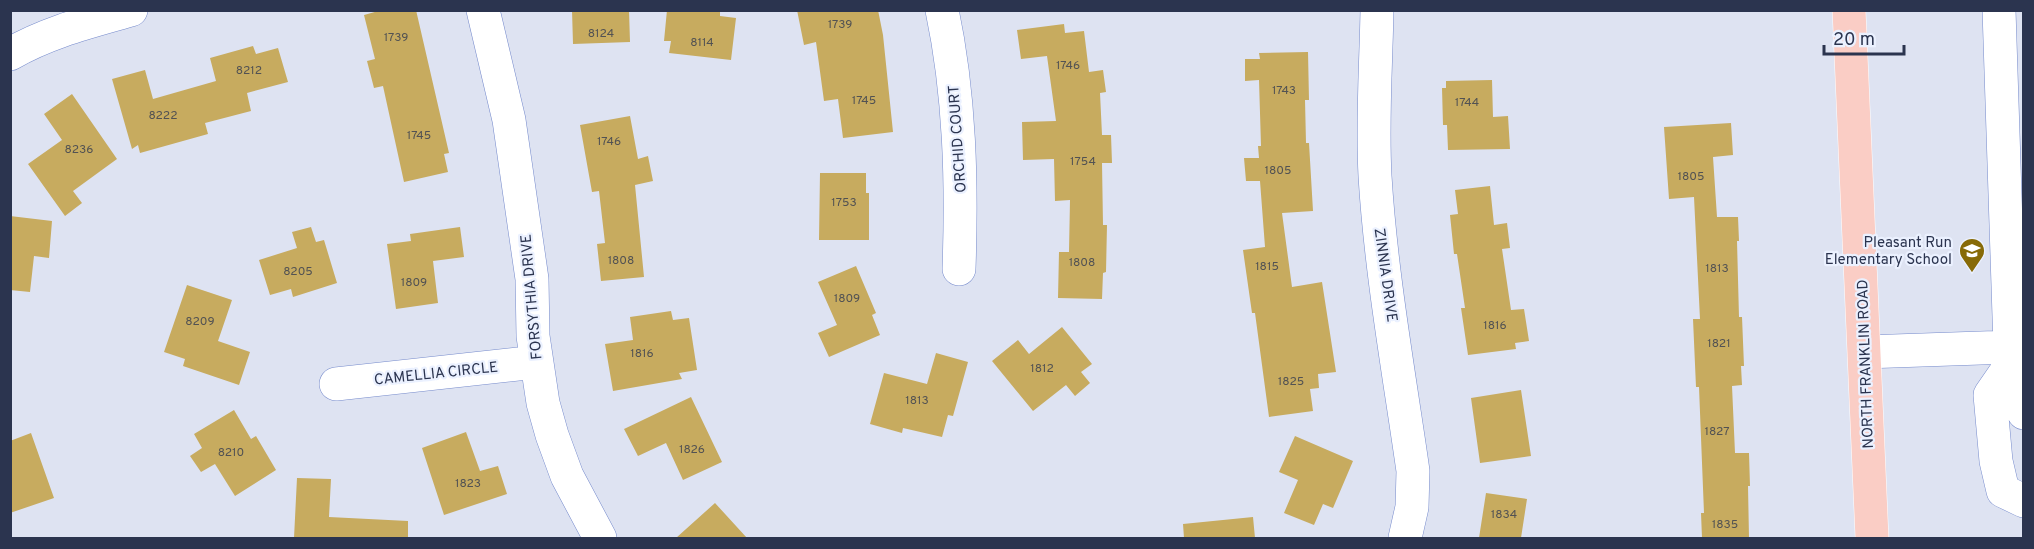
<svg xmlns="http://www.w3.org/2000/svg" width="2034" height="549" font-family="Overpass,sans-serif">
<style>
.building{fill:#c7ab5f}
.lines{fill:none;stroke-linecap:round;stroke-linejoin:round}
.minor-casing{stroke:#758acc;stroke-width:34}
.major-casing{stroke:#fff;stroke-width:34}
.minor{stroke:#fff;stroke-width:33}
.major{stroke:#facdc5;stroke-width:33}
.labels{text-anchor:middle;stroke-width:4.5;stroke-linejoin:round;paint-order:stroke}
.number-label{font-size:12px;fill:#525253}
.street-label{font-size:15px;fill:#2b344f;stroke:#ebf1ff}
.poi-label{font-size:15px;fill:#2b344f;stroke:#ebf1ff;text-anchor:end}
</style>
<rect width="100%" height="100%" fill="#dee3f2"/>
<!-- building -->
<path class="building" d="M 382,10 L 416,10 L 449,153 L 444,154 L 448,172 L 404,182 L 383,86 L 374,88 L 367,61 L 375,59 L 364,15 Z
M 572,10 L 629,10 L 630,42 L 573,44 Z
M 667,10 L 704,10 L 720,12 L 720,16 L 736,18 L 731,60 L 669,53 L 671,41 L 664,41 Z
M 797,10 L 878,10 L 883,35 L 893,132 L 843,138 L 838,99 L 824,101 L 816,42 L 804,45 Z
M 1064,24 L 1065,33 L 1084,31 L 1089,72 L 1103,70 L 1106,92 L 1100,93 L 1102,135 L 1111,135 L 1112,163 L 1102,163 L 1103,225 L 1107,225 L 1106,272 L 1103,273 L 1102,299 L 1058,298 L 1059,252 L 1069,252 L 1070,200 L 1055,201 L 1054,159 L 1023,160 L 1022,122 L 1056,121 L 1047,56 L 1021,59 L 1017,30 Z
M 253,46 L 256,54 L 278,48 L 288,82 L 247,93 L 251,111 L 205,123 L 208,134 L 140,153 L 138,145 L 132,149 L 112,79 L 145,70 L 153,99 L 216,81 L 210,58 Z
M 1308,52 L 1309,100 L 1305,100 L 1306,143 L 1309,143 L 1313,211 L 1282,213 L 1292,287 L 1322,282 L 1336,372 L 1318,374 L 1319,388 L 1310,389 L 1313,411 L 1269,417 L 1255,313 L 1252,313 L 1243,250 L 1265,247 L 1260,181 L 1246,181 L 1244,158 L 1259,158 L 1258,146 L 1261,146 L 1259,80 L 1245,81 L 1245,59 L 1260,59 L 1259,53 Z
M 1492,80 L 1493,117 L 1508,116 L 1510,149 L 1448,150 L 1447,125 L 1443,125 L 1442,88 L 1446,88 L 1446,81 Z
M 72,94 L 117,159 L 73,191 L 82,203 L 65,216 L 28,164 L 62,140 L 44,114 Z
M 630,116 L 638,159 L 648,156 L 653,181 L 635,185 L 644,277 L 601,281 L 597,244 L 605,243 L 599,191 L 592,192 L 580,125 Z
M 1731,123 L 1733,155 L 1713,157 L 1717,217 L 1738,217 L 1739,241 L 1737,241 L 1739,317 L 1742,317 L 1744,366 L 1741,366 L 1742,385 L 1732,386 L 1735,453 L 1749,453 L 1750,486 L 1748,486 L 1749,538 L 1702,538 L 1701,513 L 1704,513 L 1699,387 L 1696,387 L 1693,319 L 1700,319 L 1694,197 L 1669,199 L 1664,127 Z
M 820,173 L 866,173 L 866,193 L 869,193 L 869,240 L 819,240 Z
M 1490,186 L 1494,225 L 1507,223 L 1510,248 L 1502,249 L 1511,310 L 1524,309 L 1529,341 L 1515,343 L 1516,349 L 1468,355 L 1461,308 L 1465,308 L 1457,254 L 1454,254 L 1450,215 L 1458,214 L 1455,190 Z
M 10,216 L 52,221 L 49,258 L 34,256 L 30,292 L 10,290 Z
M 311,227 L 316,242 L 324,240 L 337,283 L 293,297 L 291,289 L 270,295 L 259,260 L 297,248 L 292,232 Z
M 460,227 L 464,257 L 433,261 L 438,303 L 396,309 L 387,244 L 411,241 L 410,234 Z
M 856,266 L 876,313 L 872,315 L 880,335 L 829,357 L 818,333 L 837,325 L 818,282 Z
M 187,285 L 232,300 L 218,341 L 250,352 L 239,385 L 183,366 L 185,359 L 164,352 Z
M 671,311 L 673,320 L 689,318 L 697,370 L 679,373 L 682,379 L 613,391 L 605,344 L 633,340 L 630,317 Z
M 1062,327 L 1092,364 L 1081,372 L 1090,383 L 1075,396 L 1066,385 L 1033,411 L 992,361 L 1018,340 L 1029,354 Z
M 936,353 L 968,362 L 953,416 L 948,415 L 942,437 L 903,428 L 902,433 L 870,424 L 884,373 L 927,384 Z
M 1521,390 L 1531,456 L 1480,463 L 1471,398 Z
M 691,397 L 722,462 L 683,480 L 666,443 L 638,456 L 624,429 Z
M 234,410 L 251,439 L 256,436 L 276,470 L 235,496 L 215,464 L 201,472 L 190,456 L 202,448 L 194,434 Z
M 466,432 L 480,471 L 498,466 L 507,494 L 444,515 L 422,448 Z
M 31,433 L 54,498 L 10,513 L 10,441 Z
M 1295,436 L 1353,461 L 1333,508 L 1323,504 L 1314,525 L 1284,513 L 1298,480 L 1279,472 Z
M 297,478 L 331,479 L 329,517 L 408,521 L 408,538 L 294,538 Z
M 1486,493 L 1527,499 L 1521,538 L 1479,538 Z
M 715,503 L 747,538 L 676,538 Z
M 1253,517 L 1255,538 L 1184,538 L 1183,524 Z"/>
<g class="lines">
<defs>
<path id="minor" d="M 483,10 L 509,120 L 532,279 L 533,336 L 543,403 L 552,435 L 567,476 L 600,538
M 942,10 C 960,95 962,183 959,269
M 1377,10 C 1376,66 1372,120 1375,176 C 1381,274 1399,373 1413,471 L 1412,507 L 1405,538
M 10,54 C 48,32 89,22 131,10
M 1864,352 L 2010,347 L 1999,10
M 2009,354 C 2008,374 2012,397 2024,413
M 2008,369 L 1990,395 L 1996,461 L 2003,491 L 2024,501
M 336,384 L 536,362"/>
<path id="major" d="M 1849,10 L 1872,538"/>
</defs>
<!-- minor casing -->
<use href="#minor" class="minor-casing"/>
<!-- major casing -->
<use href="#major" class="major-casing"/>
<!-- minor -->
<use href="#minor" class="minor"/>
<!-- major -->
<use href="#major" class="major"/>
</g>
<!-- icons -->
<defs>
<symbol id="school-pin" viewBox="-11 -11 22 30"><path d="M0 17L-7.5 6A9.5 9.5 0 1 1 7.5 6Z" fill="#876a07" stroke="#ebf1ff"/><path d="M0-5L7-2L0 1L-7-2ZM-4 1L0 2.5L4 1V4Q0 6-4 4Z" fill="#fff"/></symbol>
</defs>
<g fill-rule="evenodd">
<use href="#school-pin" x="1957" y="236" width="30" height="40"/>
</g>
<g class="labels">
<!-- number labels -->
<g class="number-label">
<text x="840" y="28">1739</text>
<text x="601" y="37">8124</text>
<text x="396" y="41">1739</text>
<text x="702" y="46">8114</text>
<text x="1068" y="69">1746</text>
<text x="249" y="74">8212</text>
<text x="1284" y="94">1743</text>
<text x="864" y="104">1745</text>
<text x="1467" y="106">1744</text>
<text x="163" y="119">8222</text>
<text x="419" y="139">1745</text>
<text x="609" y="145">1746</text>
<text x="79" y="153">8236</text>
<text x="1083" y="165">1754</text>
<text x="1278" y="174">1805</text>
<text x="1691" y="180">1805</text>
<text x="844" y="206">1753</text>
<text x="621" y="264">1808</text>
<text x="1082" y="266">1808</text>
<text x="1267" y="270">1815</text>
<text x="1717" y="272">1813</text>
<text x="298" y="275">8205</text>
<text x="414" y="286">1809</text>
<text x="847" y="302">1809</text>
<text x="200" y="325">8209</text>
<text x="1495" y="329">1816</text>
<text x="1719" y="347">1821</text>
<text x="642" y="357">1816</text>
<text x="1042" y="372">1812</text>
<text x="1291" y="385">1825</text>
<text x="917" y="404">1813</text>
<text x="1717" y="435">1827</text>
<text x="692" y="453">1826</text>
<text x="231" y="456">8210</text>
<text x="468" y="487">1823</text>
<text x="1504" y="518">1834</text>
<text x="1725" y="528">1835</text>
</g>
<!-- street labels -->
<g class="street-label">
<text transform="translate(957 139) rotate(-94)" y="5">ORCHID COURT</text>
<text transform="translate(1386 275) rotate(82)" y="5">ZINNIA DRIVE</text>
<text transform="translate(531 297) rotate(-95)" y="5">FORSYTHIA DRIVE</text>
<text transform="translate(1865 364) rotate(-92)" y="5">NORTH FRANKLIN ROAD</text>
<text transform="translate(436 373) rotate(-6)" y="5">CAMELLIA CIRCLE</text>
</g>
<!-- poi labels -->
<g class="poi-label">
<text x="1952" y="247">Pleasant Run<tspan x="1952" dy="17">Elementary School</tspan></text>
</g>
</g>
<!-- border -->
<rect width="2034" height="549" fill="none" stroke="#2b344f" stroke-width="24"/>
<!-- scale -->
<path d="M1824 45v9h80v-9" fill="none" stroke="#2b344f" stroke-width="3"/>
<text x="1833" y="45" font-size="18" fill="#2b344f" stroke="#ebf1ff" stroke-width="4.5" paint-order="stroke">20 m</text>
</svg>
